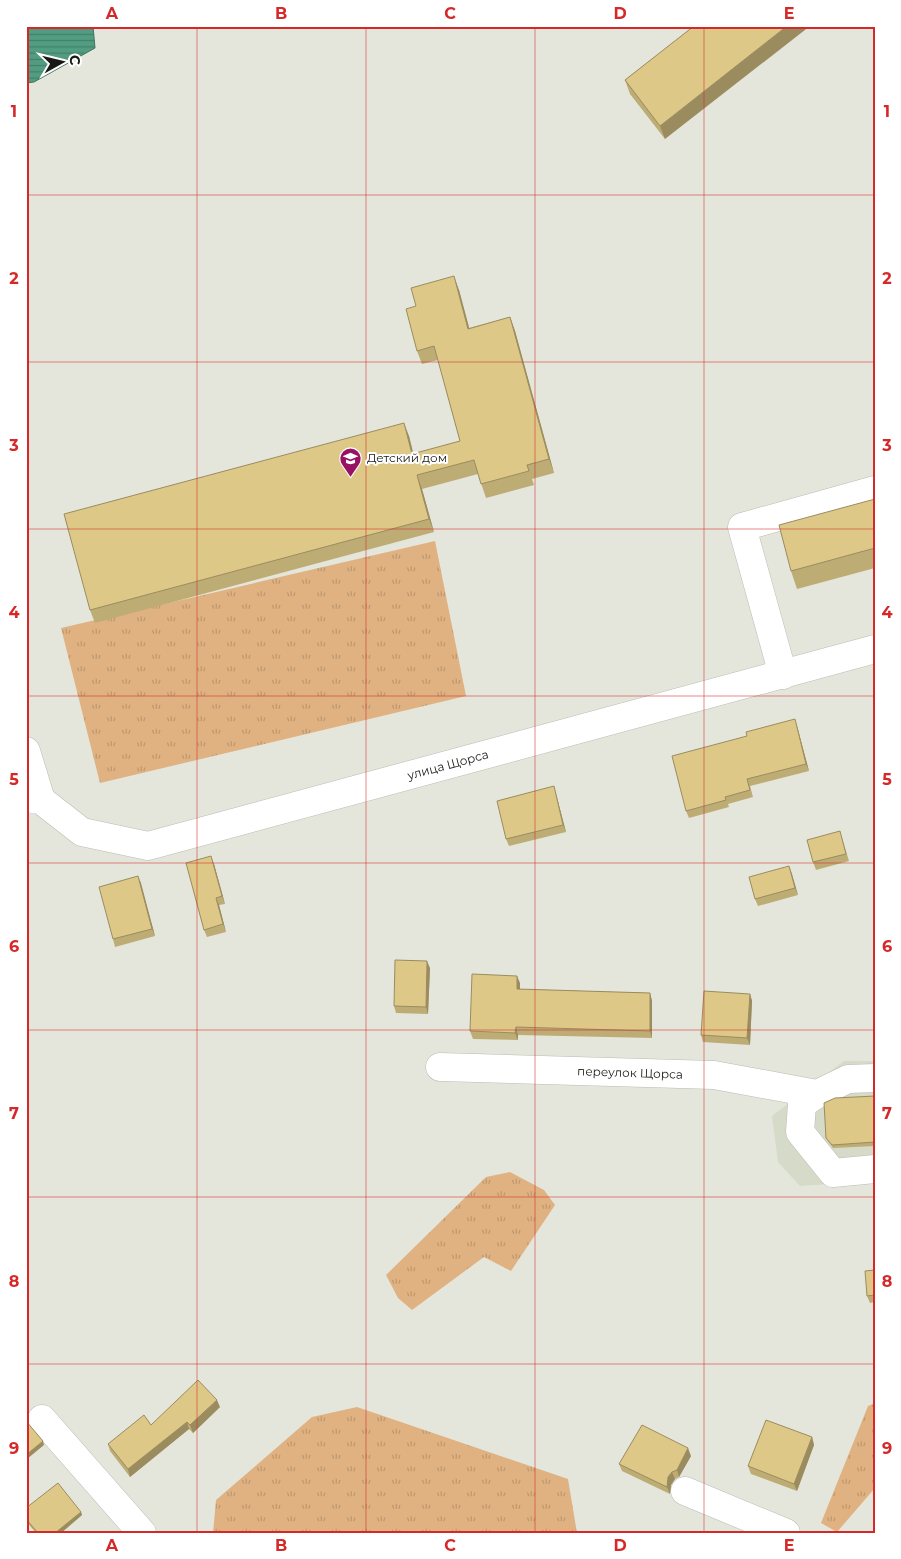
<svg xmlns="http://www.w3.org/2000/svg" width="901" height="1559" font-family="Montserrat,sans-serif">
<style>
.built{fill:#d6dac8}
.grass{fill:url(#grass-tufts)}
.water{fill:url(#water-rules);stroke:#417561}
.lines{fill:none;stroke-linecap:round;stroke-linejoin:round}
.minor-casing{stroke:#b9bcb2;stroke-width:29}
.minor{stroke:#fff;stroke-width:28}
.wall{fill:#beac75}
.shaded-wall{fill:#9b8c5f}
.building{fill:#ddc888;stroke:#9b8c5f}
.grid{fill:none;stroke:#d62828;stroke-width:1;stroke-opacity:0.55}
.labels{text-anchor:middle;stroke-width:4;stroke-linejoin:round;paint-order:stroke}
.poi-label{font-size:12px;fill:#181915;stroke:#fff;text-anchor:start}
.street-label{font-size:12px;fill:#181915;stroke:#fff}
.neatline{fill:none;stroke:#d62828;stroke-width:2}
.grid-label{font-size:16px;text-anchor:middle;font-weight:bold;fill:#d62828}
</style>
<defs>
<pattern id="grass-tufts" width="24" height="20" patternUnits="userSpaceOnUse" patternTransform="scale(1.25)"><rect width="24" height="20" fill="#e0b282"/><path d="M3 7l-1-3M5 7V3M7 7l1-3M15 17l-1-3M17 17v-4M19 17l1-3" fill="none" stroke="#bf986f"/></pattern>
<pattern id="water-rules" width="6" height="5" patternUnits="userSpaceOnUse" patternTransform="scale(1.25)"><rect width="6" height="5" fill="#529d82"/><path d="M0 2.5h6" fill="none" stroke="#437f69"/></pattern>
</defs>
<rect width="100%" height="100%" fill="#e4e6dc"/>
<!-- built -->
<path class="built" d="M 844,1061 L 875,1061 L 875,1181 L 800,1186 L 778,1162 L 772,1116 Z"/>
<!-- grass -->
<path class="grass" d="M 435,541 L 466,696 L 100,783 L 61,628 Z
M 510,1172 L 544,1190 L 555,1205 L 511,1271 L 484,1257 L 412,1310 L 398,1298 L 386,1275 L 486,1177 Z
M 875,1403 L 875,1488 L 837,1532 L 821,1523 L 868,1406 Z
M 357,1407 L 568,1479 L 577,1533 L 213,1533 L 216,1500 L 312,1417 Z"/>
<!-- water -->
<path class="water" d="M 26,26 L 93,26 L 95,48 L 34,82 L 26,83 Z"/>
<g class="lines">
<defs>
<path id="minor" d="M 783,675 L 742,527 L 875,490
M 26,751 L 41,800
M 26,798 L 41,800 L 82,832 L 148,846 L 875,649
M 440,1067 L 714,1075 L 817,1094
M 875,1078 L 848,1079 L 817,1094 L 802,1104 L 800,1132 L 833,1173 L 875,1169
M 42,1419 L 142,1533
M 685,1491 L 786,1533"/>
</defs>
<!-- minor casing -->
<use href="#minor" class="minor-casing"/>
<!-- minor -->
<use href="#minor" class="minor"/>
</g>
<!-- wall -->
<path class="wall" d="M 694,26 L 665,139 L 630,94 L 625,80 Z
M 459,290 L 469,328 L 510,317 L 515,331 L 554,473 L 532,479 L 534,485 L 486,498 L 478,474 L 422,489 L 434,532 L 95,623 L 90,610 L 409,436 L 413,454 L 460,441 L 438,360 L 422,364 L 417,351 L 416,306 Z
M 875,499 L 875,568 L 797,589 L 791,571 Z
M 797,726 L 809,771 L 750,786 L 753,797 L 728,804 L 729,807 L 689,818 L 686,811 Z
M 556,794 L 566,832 L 509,846 L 506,839 Z
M 842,838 L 849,861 L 816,870 L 813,862 Z
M 214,864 L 225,904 L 219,905 L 226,932 L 207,937 L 204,930 Z
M 789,866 L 798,895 L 758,906 L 755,899 Z
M 138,876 L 155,936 L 115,947 L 113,939 Z
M 430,968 L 428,1014 L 396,1013 L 394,1006 Z
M 520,983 L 520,989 L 650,993 L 652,1001 L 652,1038 L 518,1035 L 518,1040 L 473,1039 L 470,1031 Z
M 750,994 L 752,1001 L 750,1045 L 703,1042 L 701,1035 Z
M 875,1096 L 875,1146 L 833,1148 L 828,1141 L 826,1138 Z
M 875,1270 L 875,1302 L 870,1303 L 867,1296 Z
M 220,1407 L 193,1433 L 189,1429 L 130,1477 L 110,1451 L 108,1444 L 151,1425 Z
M 812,1437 L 814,1445 L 797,1491 L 751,1474 L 748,1466 Z
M 691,1456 L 679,1477 L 675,1479 L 671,1485 L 670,1494 L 622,1471 L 619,1464 Z
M 26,1508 L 81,1512 L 82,1515 L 61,1533 L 36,1533 L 26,1521 Z"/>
<!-- shaded-wall -->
<path class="shaded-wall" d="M 787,26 L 810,26 L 665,139 L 660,126 Z
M 454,276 L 459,290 L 473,342 L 468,329 Z
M 510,317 L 515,331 L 554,473 L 549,459 Z
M 404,423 L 409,436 L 417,468 L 412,454 Z
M 417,475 L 422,489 L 434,532 L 429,519 Z
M 795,719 L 797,726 L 809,771 L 806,764 Z
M 554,786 L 556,794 L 566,832 L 563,825 Z
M 211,856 L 214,864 L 225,904 L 222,896 Z
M 789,866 L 792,874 L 798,895 L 795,888 Z
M 138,876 L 141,883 L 155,936 L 152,929 Z
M 216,898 L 219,905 L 226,932 L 223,924 Z
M 427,961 L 430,968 L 428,1014 L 426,1007 Z
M 517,976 L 520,983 L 520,997 L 517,989 Z
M 650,993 L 652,1001 L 652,1038 L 650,1031 Z
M 750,994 L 752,1001 L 750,1045 L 747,1038 Z
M 516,1027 L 518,1035 L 518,1040 L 515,1033 Z
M 217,1400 L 220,1407 L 193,1433 L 190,1425 Z
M 187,1422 L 189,1429 L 130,1477 L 128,1469 Z
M 812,1437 L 814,1445 L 797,1491 L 794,1484 Z
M 43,1441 L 44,1445 L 27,1459 L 26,1455 Z
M 688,1448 L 691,1456 L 679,1477 L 677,1470 Z
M 672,1472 L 675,1479 L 671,1485 L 670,1494 L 667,1487 L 668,1477 Z
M 81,1512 L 82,1515 L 61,1533 L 55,1533 Z"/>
<!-- building -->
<path class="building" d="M 694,26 L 787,26 L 660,126 L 625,80 Z
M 454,276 L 468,329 L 510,317 L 549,459 L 527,465 L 529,471 L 481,484 L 474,460 L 417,475 L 429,519 L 90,610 L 64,514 L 404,423 L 412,454 L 460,441 L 434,346 L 417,351 L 406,309 L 416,306 L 411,288 Z
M 875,499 L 875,548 L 791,571 L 779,525 Z
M 795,719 L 806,764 L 747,779 L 750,790 L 725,797 L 726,800 L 686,811 L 672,756 L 747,736 L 746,732 Z
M 554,786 L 563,825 L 506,839 L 497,801 Z
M 840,831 L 846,854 L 813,862 L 807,840 Z
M 211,856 L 222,896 L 216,898 L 223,924 L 204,930 L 186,863 Z
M 789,866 L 795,888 L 755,899 L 749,877 Z
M 138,876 L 152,929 L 113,939 L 99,887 Z
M 395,960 L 427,961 L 426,1007 L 394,1006 Z
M 472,974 L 517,976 L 517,989 L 650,993 L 650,1031 L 516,1027 L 515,1033 L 470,1031 Z
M 704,991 L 750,994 L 747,1038 L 701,1035 Z
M 875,1096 L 875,1142 L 832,1145 L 826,1138 L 824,1103 L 835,1098 Z
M 875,1270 L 875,1295 L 867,1296 L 865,1271 Z
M 198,1380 L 217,1400 L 190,1425 L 187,1422 L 128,1469 L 108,1444 L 144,1415 L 151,1425 Z
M 766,1420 L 812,1437 L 794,1484 L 748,1466 Z
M 26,1421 L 43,1441 L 26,1455 Z
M 642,1425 L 688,1448 L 677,1470 L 672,1472 L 668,1477 L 667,1487 L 619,1464 Z
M 58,1483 L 81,1512 L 55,1533 L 38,1533 L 26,1519 L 26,1508 Z"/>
<!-- grid -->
<path class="grid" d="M 197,26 L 197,1533M 366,26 L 366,1533M 535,26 L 535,1533M 704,26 L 704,1533M 26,195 L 875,195M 26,362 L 875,362M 26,529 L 875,529M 26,696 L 875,696M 26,863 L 875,863M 26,1030 L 875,1030M 26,1197 L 875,1197M 26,1364 L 875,1364"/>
<!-- icons -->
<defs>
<symbol id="school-pin" viewBox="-11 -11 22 30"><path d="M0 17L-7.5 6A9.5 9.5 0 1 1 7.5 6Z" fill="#991163" stroke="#fff"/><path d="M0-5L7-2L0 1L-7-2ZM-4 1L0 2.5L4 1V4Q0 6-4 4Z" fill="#fff"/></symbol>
</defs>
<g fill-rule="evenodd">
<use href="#school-pin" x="338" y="446" width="25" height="34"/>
</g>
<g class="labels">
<!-- poi labels -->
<g class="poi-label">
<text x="367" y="462">Детский дом</text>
</g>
<!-- street labels -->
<g class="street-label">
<text transform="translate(448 765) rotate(-15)" y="4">улица Щорса</text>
<text transform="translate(630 1073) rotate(2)" y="4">переулок Щорса</text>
</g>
</g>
<!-- border -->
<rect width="901" height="1559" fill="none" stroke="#ffffff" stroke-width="55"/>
<!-- north arrow -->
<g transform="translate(62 62) rotate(82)" stroke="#ffffff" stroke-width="4" paint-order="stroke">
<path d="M0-4L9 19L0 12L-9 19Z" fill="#181915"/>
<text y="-8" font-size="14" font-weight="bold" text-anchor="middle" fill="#181915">С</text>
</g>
<rect x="28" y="28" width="846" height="1504" class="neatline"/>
<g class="grid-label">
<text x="112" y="19">A</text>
<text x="281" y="19">B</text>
<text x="450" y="19">C</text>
<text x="620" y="19">D</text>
<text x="789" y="19">E</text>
<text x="14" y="117">1</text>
<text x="887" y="117">1</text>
<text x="14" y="284">2</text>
<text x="887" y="284">2</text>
<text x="14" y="451">3</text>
<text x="887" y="451">3</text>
<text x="14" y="618">4</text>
<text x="887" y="618">4</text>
<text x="14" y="785">5</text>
<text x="887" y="785">5</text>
<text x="14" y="952">6</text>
<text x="887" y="952">6</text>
<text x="14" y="1119">7</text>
<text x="887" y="1119">7</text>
<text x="14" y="1287">8</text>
<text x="887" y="1287">8</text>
<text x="14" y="1454">9</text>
<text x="887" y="1454">9</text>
<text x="112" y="1551">A</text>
<text x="281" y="1551">B</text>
<text x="450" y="1551">C</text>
<text x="620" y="1551">D</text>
<text x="789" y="1551">E</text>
</g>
</svg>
